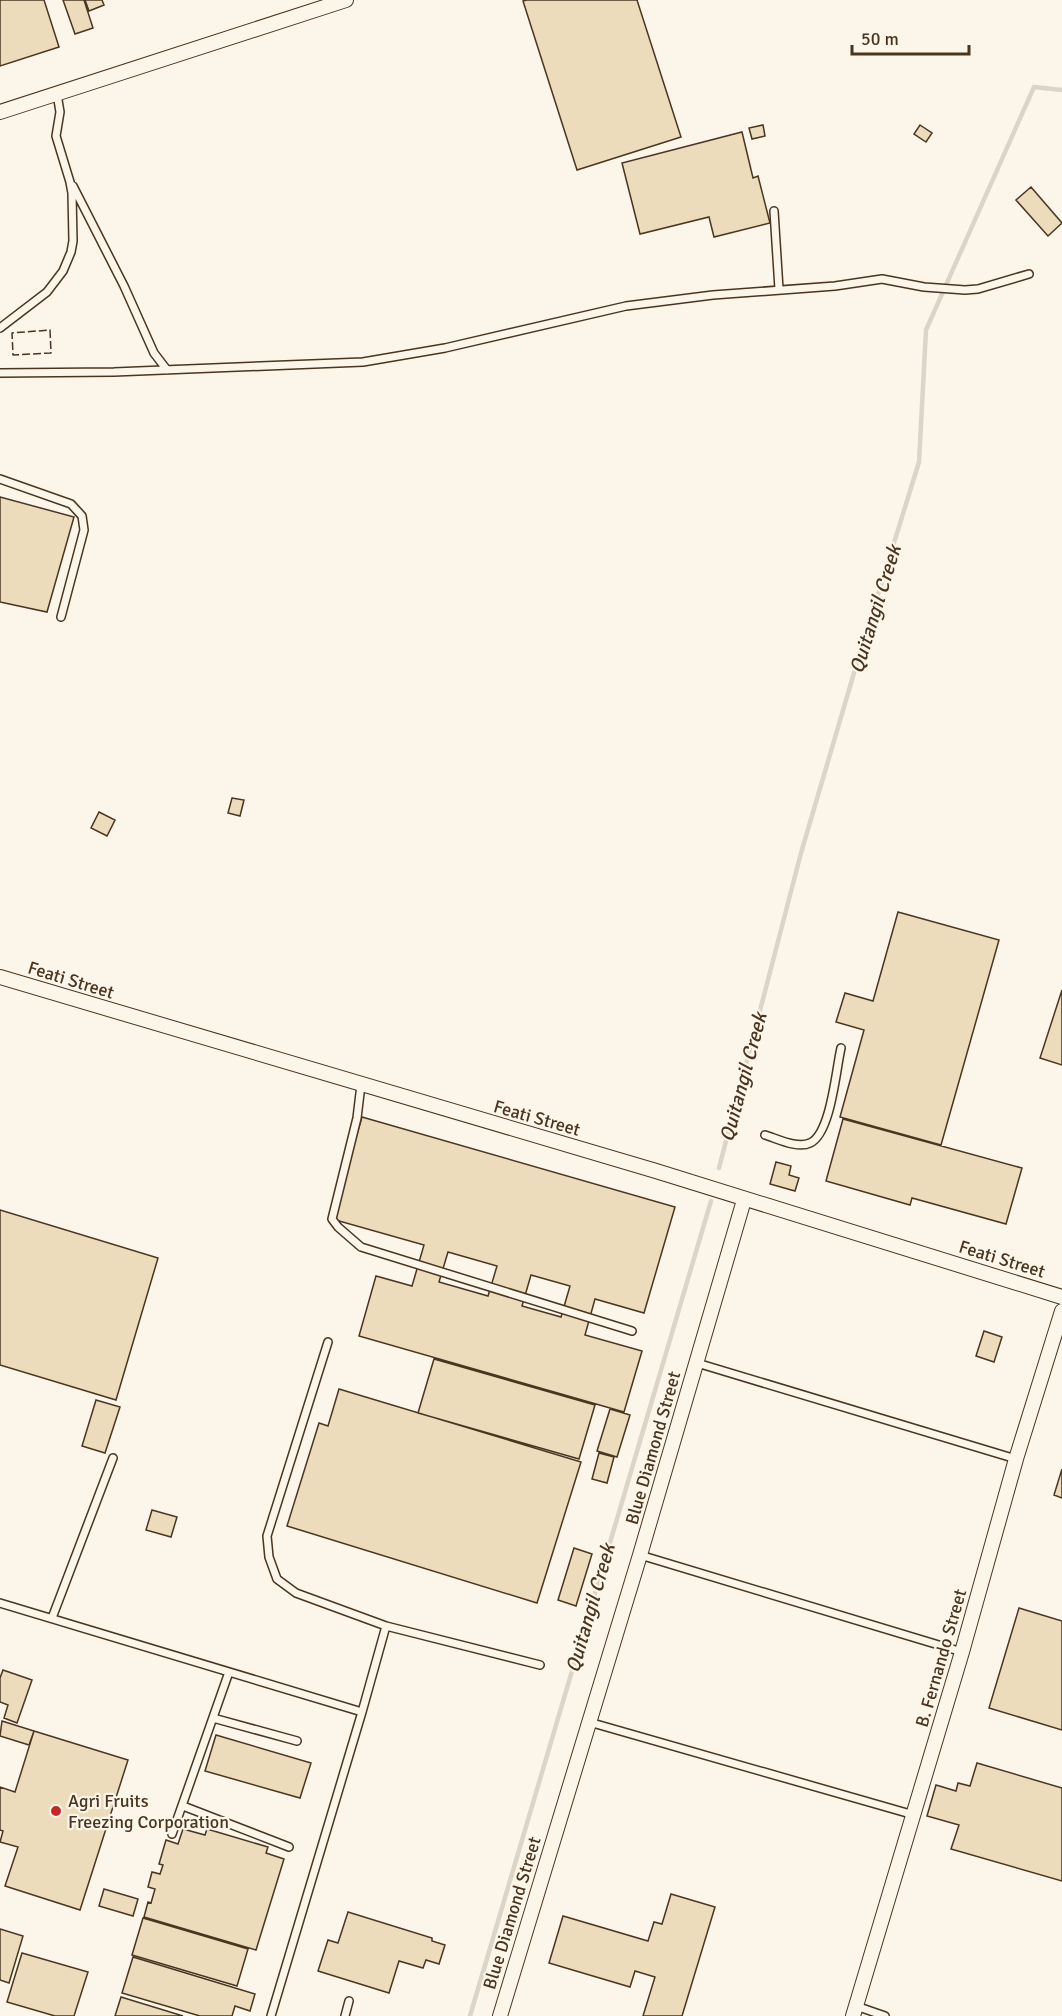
<svg xmlns="http://www.w3.org/2000/svg" width="1062" height="2016" font-family="Signika,sans-serif">
<style>
.lines{fill:none;stroke-linecap:round;stroke-linejoin:round}
.stream{stroke:#dcd4c6;stroke-width:4.5}
.building{fill:#ecdcbc;stroke:#4a3520;stroke-width:1.5;fill-rule:evenodd}
.lane-casing{stroke:#4a3520;stroke-width:10}
.street-casing{stroke:#4a3520;stroke-width:16}
.lane{stroke:#fbf6e9;stroke-width:7}
.street{stroke:#fbf6e9;stroke-width:14}
.fence{stroke:#4a3520;stroke-width:1.5;stroke-dasharray:8 3;stroke-linecap:butt}
.poi-dot{fill:#c62828;stroke:#fbf6e9;stroke-width:2}
.labels{text-anchor:middle;stroke-width:4.5;stroke-linejoin:round;paint-order:stroke}
.street-label{font-size:18px;fill:#4a3520;stroke:#fbf6e9}
.poi-label{font-size:18px;fill:#4a3520;stroke:#fbf6e9;text-anchor:start}
.water-label{font-size:20px;font-style:italic;fill:#4a3520;stroke:#fbf6e9}
</style>
<rect width="100%" height="100%" fill="#fbf6e9"/>
<g class="lines">
<!-- stream -->
<path class="stream" d="M 719,1168 L 801,853 L 859,656 L 919,462 L 926,330 L 1034,87 L 1062,90
M 470,2016 L 711,1201"/>
</g>
<!-- building -->
<path class="building" d="M 0,0 L 44,0 L 59,47 L 0,66 Z
M 63,0 L 84,0 L 93,28 L 75,34 Z
M 85,0 L 102,0 L 104,5 L 89,11 Z
M 527,0 L 637,0 L 681,137 L 577,170 L 523,1 Z
M 763,125 L 765,136 L 752,139 L 749,128 Z
M 920,125 L 932,133 L 926,142 L 914,134 Z
M 742,132 L 753,178 L 758,176 L 770,223 L 714,237 L 709,217 L 640,234 L 622,163 Z
M 1031,187 L 1062,223 L 1048,236 L 1016,200 Z
M 0,497 L 74,517 L 47,612 L 0,602 Z
M 232,798 L 244,800 L 240,816 L 228,813 Z
M 99,812 L 115,820 L 107,836 L 91,828 Z
M 898,912 L 999,940 L 941,1145 L 840,1117 L 864,1030 L 836,1022 L 845,993 L 873,1001 Z
M 1062,990 L 1062,1065 L 1040,1058 Z
M 362,1117 L 675,1207 L 644,1313 L 595,1299 L 585,1335 L 642,1351 L 624,1412 L 359,1336 L 376,1276 L 412,1286 L 424,1245 L 332,1219 ZM 448,1252 L 497,1266 L 488,1296 L 439,1282 ZM 531,1275 L 570,1286 L 561,1317 L 522,1306 Z
M 843,1119 L 1022,1168 L 1006,1224 L 912,1198 L 910,1205 L 826,1181 Z
M 776,1162 L 791,1166 L 789,1175 L 799,1178 L 795,1191 L 770,1184 Z
M 0,1210 L 158,1258 L 116,1400 L 0,1365 Z
M 984,1331 L 1002,1337 L 994,1362 L 976,1356 Z
M 434,1359 L 595,1405 L 579,1459 L 418,1413 Z
M 339,1389 L 581,1462 L 537,1603 L 287,1526 L 319,1423 L 328,1426 Z
M 96,1400 L 120,1407 L 105,1453 L 82,1446 Z
M 610,1409 L 630,1415 L 617,1457 L 597,1451 Z
M 599,1453 L 614,1457 L 607,1483 L 592,1479 Z
M 1062,1469 L 1062,1498 L 1054,1495 Z
M 152,1510 L 177,1517 L 171,1537 L 146,1530 Z
M 574,1548 L 592,1554 L 576,1606 L 558,1600 Z
M 1019,1608 L 1062,1621 L 1062,1730 L 989,1708 Z
M 3,1670 L 32,1680 L 17,1723 L 4,1718 L 8,1705 L 0,1702 L 0,1678 Z
M 2,1721 L 34,1731 L 29,1745 L 0,1736 Z
M 34,1731 L 128,1760 L 80,1910 L 5,1886 L 18,1847 L 0,1842 L 3,1831 L 0,1830 L 0,1787 L 15,1792 Z
M 216,1735 L 311,1763 L 300,1798 L 205,1771 Z
M 977,1763 L 1062,1788 L 1062,1881 L 951,1849 L 959,1825 L 927,1816 L 936,1785 L 956,1791 L 958,1783 L 970,1786 Z
M 183,1829 L 205,1835 L 207,1829 L 268,1847 L 266,1853 L 284,1859 L 256,1950 L 144,1917 L 148,1902 L 151,1903 L 155,1889 L 148,1887 L 152,1872 L 160,1874 L 163,1865 L 159,1864 L 166,1840 L 178,1844 Z
M 104,1889 L 138,1899 L 133,1916 L 99,1906 Z
M 671,1894 L 715,1907 L 682,2016 L 643,2016 L 655,1977 L 635,1971 L 630,1987 L 549,1963 L 563,1916 L 648,1941 L 654,1922 L 662,1924 Z
M 348,1912 L 432,1938 L 432,1941 L 445,1945 L 439,1964 L 426,1960 L 423,1968 L 399,1961 L 389,1993 L 318,1971 L 328,1940 L 338,1943 Z
M 143,1918 L 248,1949 L 237,1986 L 132,1955 Z
M 0,1929 L 23,1936 L 9,1983 L 0,1980 Z
M 22,1953 L 88,1972 L 74,2016 L 55,2016 L 7,2002 Z
M 133,1957 L 255,1994 L 250,2011 L 235,2006 L 232,2016 L 200,2016 L 122,1993 Z
M 121,1997 L 183,2016 L 115,2016 Z"/>
<g class="lines">
<defs>
<path id="lane" d="M 73,186 L 124,286 L 154,353 L 167,370
M 774,211 L 779,289
M 0,328 L 47,292 L 63,271 L 71,252 L 73,241 L 72,193 L 70,182 L 56,136 L 60,112 L 57,94
M 0,373 L 114,372 L 363,362 L 445,348 L 626,306 L 713,295 L 835,286 L 882,279 L 924,287 L 965,290 L 978,289 L 1029,274
M 0,479 L 71,504 L 82,516 L 84,530 L 61,617
M 361,1085 L 357,1118 L 332,1219 L 338,1227 L 361,1247 L 632,1331
M 765,1135 C 778,1139 798,1149 810,1143 C 831,1134 836,1069 841,1048
M 328,1342 L 267,1536 L 269,1557 L 277,1579 L 296,1593 L 386,1626 L 540,1665
M 697,1363 L 1016,1459
M 640,1555 L 962,1652
M 0,1603 L 362,1712 L 271,2016
M 52,1618 L 113,1458
M 362,1712 L 386,1626
M 213,1718 L 297,1741
M 589,1722 L 914,1815
M 183,1806 L 289,1847
M 172,1834 L 229,1672
M 856,2006 L 885,2016
M 345,2016 L 349,2001"/>
<path id="street" d="M 0,112 L 346,0
M 0,977 L 656,1171 L 1062,1297
M 500,2016 L 640,1555 L 744,1200
M 853,2016 L 962,1652 L 1016,1459 L 1062,1311"/>
</defs>
<!-- lane casing -->
<use href="#lane" class="lane-casing"/>
<!-- street casing -->
<use href="#street" class="street-casing"/>
<!-- lane -->
<use href="#lane" class="lane"/>
<!-- street -->
<use href="#street" class="street"/>
<!-- fence -->
<path class="fence" d="M 50,330 L 51,353 L 13,355 L 12,333 Z"/>
</g>
<!-- markers -->
<circle class="poi-dot" cx="56" cy="1811" r="6"/>
<g class="labels">
<!-- street labels -->
<g class="street-label">
<text transform="translate(71 980) rotate(17)" y="6">Feati Street</text>
<text transform="translate(537 1118) rotate(16)" y="6">Feati Street</text>
<text transform="translate(1002 1259) rotate(17)" y="6">Feati Street</text>
<text transform="translate(653 1448) rotate(-74)" y="6">Blue Diamond Street</text>
<text transform="translate(941 1658) rotate(-74)" y="6">B. Fernando Street</text>
<text transform="translate(512 1913) rotate(-73)" y="6">Blue Diamond Street</text>
</g>
<!-- poi labels -->
<g class="poi-label">
<text x="68" y="1807">Agri Fruits<tspan x="68" dy="21">Freezing Corporation</tspan></text>
</g>
<!-- water labels -->
<g class="water-label">
<text transform="translate(875 609) rotate(-73)" y="7">Quitangil Creek</text>
<text transform="translate(743 1077) rotate(-75)" y="7">Quitangil Creek</text>
<text transform="translate(590 1608) rotate(-74)" y="7">Quitangil Creek</text>
</g>
</g>
<!-- scale -->
<path d="M852 45v9h117v-9" fill="none" stroke="#4a3520" stroke-width="3"/>
<text x="861" y="45" font-size="18" fill="#4a3520" stroke="#fbf6e9" stroke-width="4.5" paint-order="stroke">50 m</text>
</svg>
